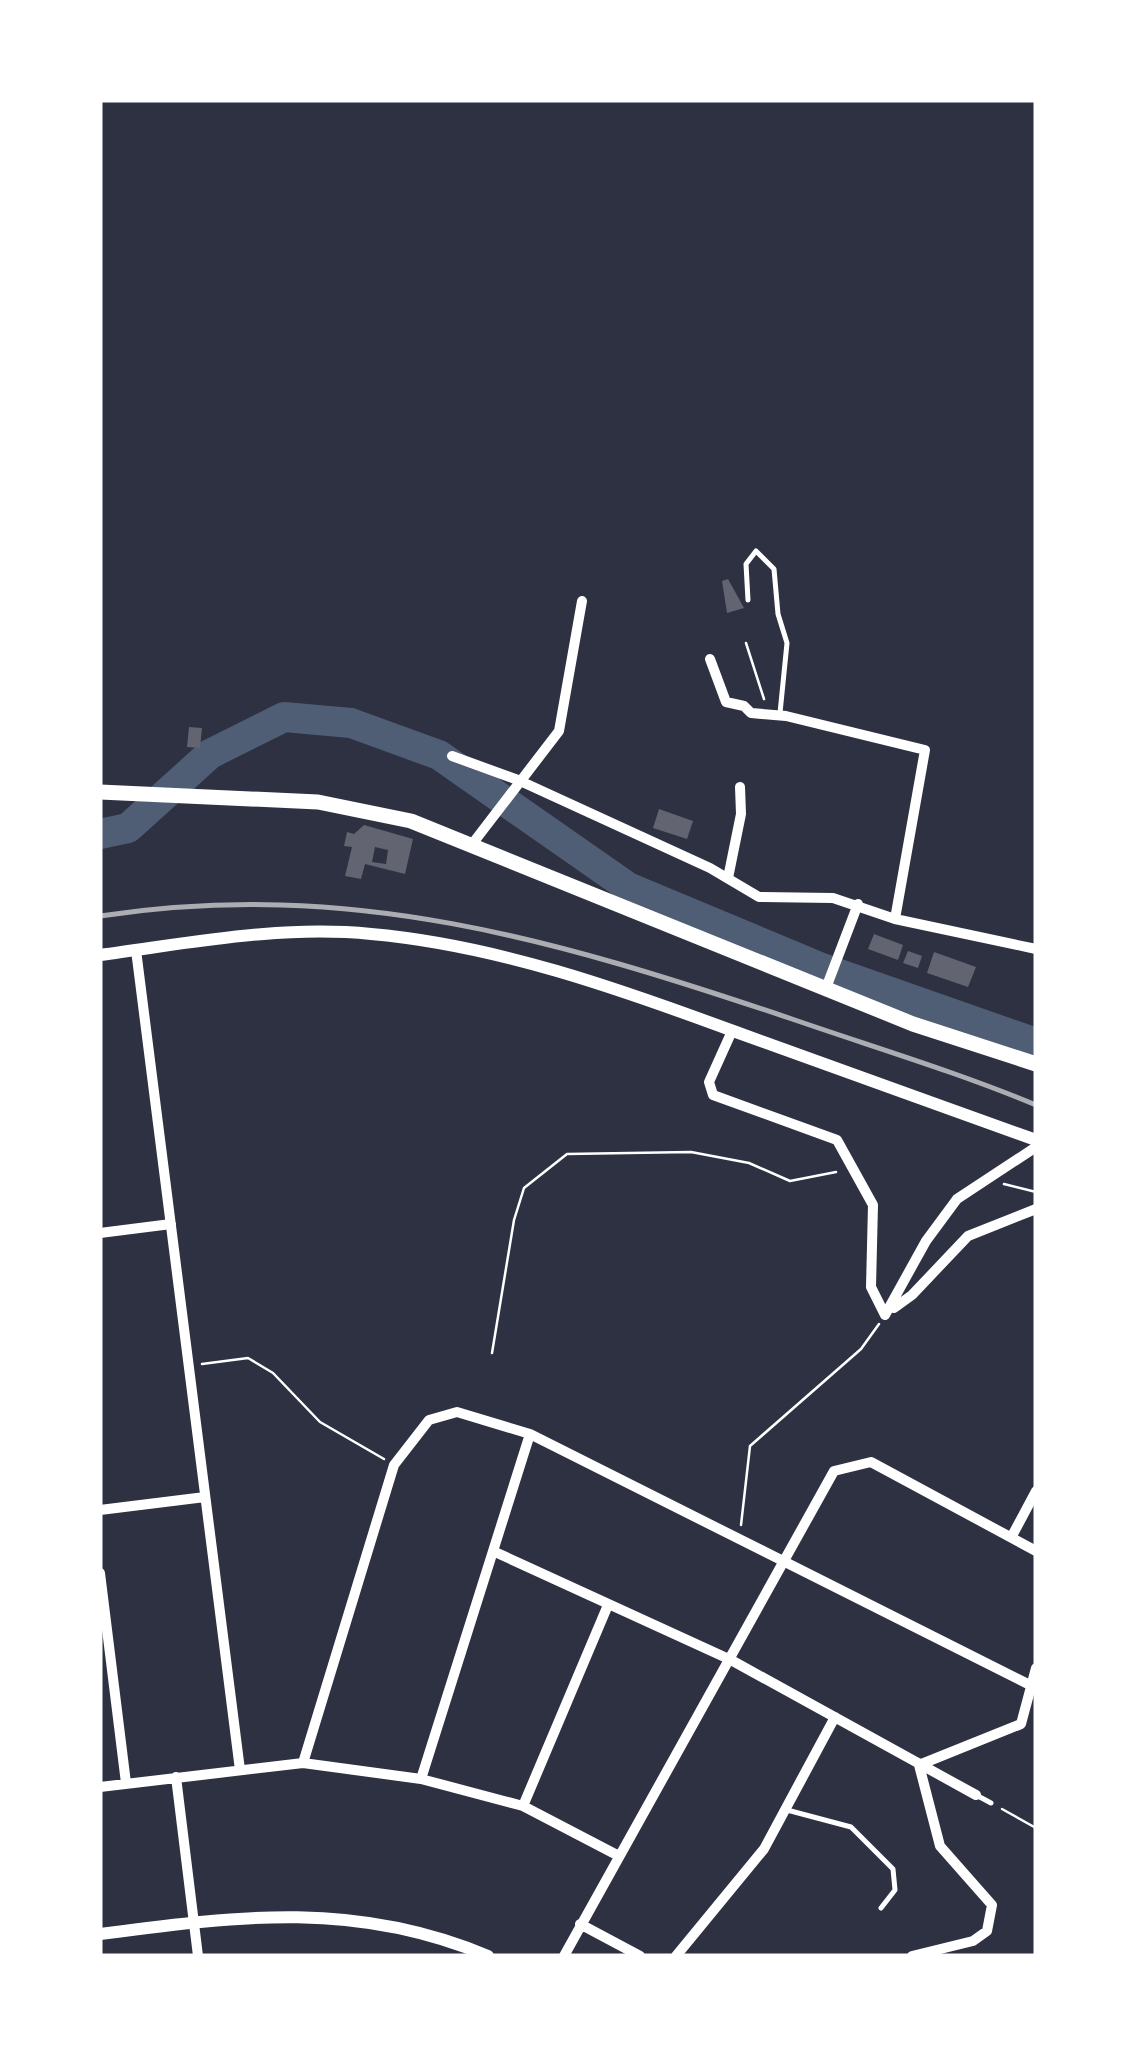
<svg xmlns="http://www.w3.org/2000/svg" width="1136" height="2056" font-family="Roboto,sans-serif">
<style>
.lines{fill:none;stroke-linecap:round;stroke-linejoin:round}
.river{stroke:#4f5d75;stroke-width:30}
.building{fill:#626471;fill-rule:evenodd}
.path{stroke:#fff;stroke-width:2.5}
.service{stroke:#fff;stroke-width:5}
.minor{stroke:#fff;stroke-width:10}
.tertiary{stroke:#fff;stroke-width:12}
.primary{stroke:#fff;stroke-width:15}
.rail{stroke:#abadb3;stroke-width:5}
</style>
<rect width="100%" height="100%" fill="#2d3142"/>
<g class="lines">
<!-- river -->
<path class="river" d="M 100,834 L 128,828 L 210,754 L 284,717 L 351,723 L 439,755 L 628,887 L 822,968 L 1036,1043"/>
</g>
<!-- building -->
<path class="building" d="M 728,579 L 744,608 L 727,613 L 722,581 Z
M 189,727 L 202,728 L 200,748 L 187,747 Z
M 659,809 L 693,821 L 687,839 L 653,828 Z
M 364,825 L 413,839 L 405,874 L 365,864 L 361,879 L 345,876 L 352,847 L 344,846 L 347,832 L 354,834 ZM 375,847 L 388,850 L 386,864 L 372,862 Z
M 874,934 L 903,945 L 898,960 L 868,949 Z
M 908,951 L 922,956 L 918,968 L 903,963 Z
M 934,952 L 976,967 L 968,987 L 927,973 Z"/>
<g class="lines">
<!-- path -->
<path class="path" d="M 746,643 L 764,699
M 1004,1184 L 1036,1192
M 492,1353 L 514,1220 L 524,1188 L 567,1154 L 691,1152 L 749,1163 L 790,1181 L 836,1172
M 202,1364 L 248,1358 L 273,1373 L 320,1422 L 384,1459
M 741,1525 L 750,1446 L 861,1349 L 879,1324
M 1002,1809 L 1036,1828"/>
<!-- service -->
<path class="service" d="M 748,600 L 746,564 L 756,551 L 774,569 L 778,614 L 787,643 L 780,713
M 976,1795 L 991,1803
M 787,1810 L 851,1827 L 893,1869 L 895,1890 L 881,1908"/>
<!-- minor -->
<path class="minor" d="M 710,659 L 726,702 L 744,706 L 751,713 L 786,716 L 925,750 L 895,919
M 452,756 L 518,780 L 710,868 L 759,897 L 833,898 L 895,919 L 1036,949
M 473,843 L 559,731 L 582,601
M 728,878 L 741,814 L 740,787
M 136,950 L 240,1770
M 826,988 L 858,904
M 732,1031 L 709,1082 L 713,1095 L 837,1140 L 873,1205 L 871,1287 L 885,1315
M 100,1233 L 171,1224
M 894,1308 L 912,1295 L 968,1236 L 1036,1209
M 885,1315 L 926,1241 L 957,1199 L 1036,1147
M 100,1510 L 205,1497
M 1012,1536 L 1036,1491
M 495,1552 L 731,1660 L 976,1795
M 100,1573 L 126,1783
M 303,1763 L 394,1465 L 429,1420 L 457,1412 L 530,1434 L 1030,1685
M 919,1765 L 1021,1724 L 1036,1668
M 176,1777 L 198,1956
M 421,1779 L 530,1434
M 100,1787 L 303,1763 L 421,1779 L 523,1806 L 617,1855
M 523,1806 L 608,1605
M 580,1924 L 640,1956
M 564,1956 L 834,1471 L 871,1462 L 1036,1551
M 676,1956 L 764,1849 L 835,1717
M 912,1956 L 973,1941 L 987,1931 L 992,1905 L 940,1846 L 919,1765"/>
<!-- tertiary -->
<path class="tertiary" d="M 100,955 C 191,943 279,925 371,934 C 496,945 620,989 736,1032 C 836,1069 936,1104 1036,1140
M 100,1934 C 238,1916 355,1900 488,1956"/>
<!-- primary -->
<path class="primary" d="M 100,792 L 318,802 L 411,821 L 913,1024 L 1036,1064"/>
<!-- rail -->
<path class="rail" d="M 100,916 C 351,878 557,940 792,1019 C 873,1047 957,1072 1036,1105"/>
</g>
<!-- border -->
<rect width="1136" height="2056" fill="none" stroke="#ffffff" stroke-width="205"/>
</svg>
